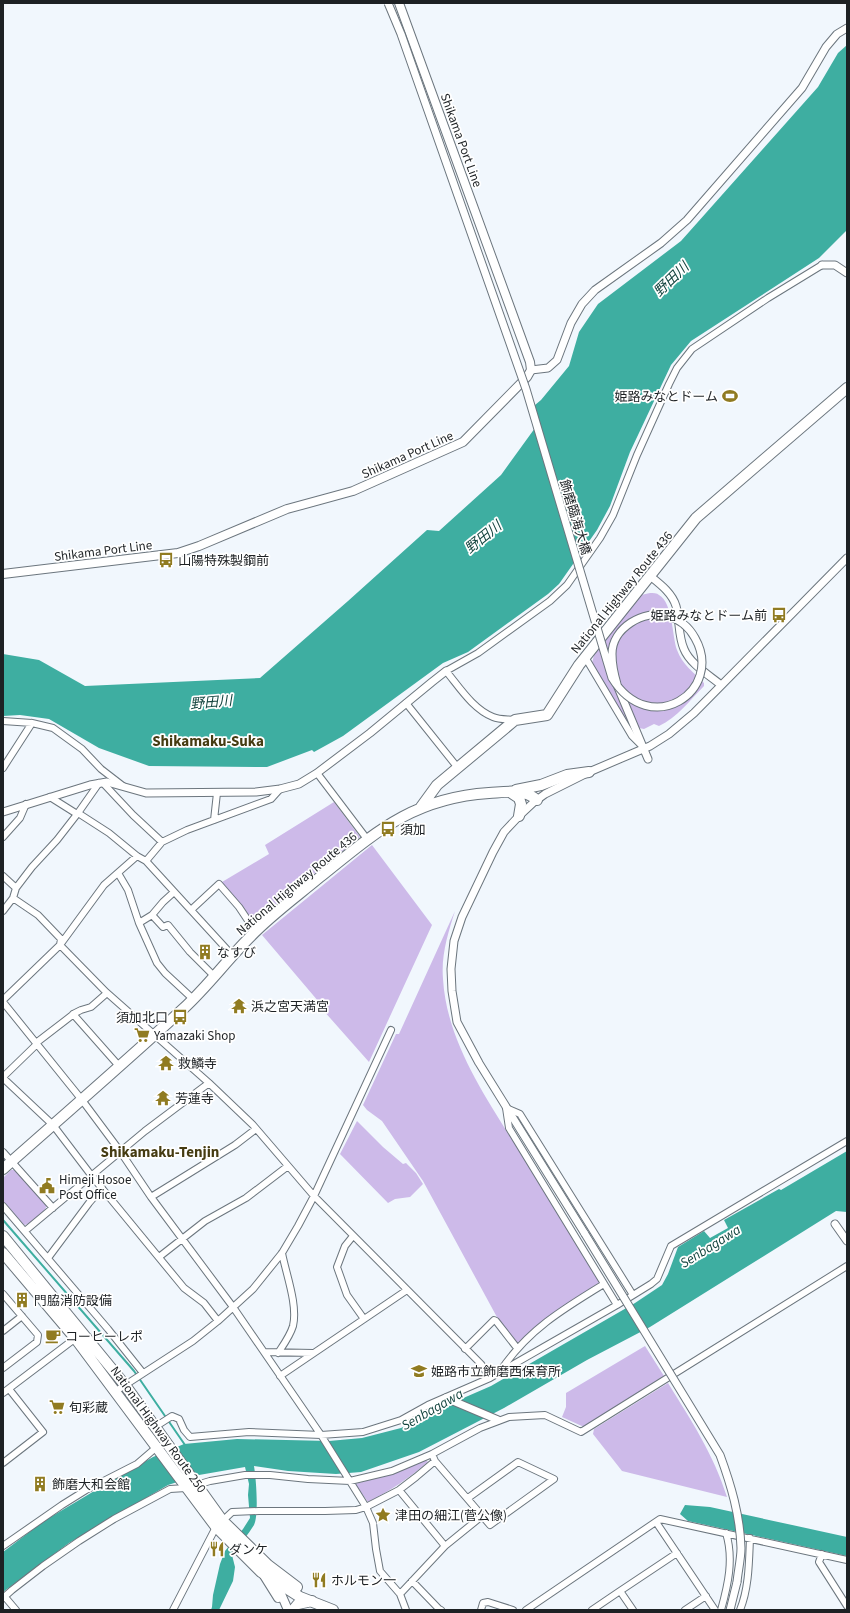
<svg xmlns="http://www.w3.org/2000/svg" width="850" height="1613" font-family="'Source Sans 3','Noto Sans JP',sans-serif">
<style>
.green{fill:#cdbae9}
.water{fill:#3eaea1}
.lines{fill:none;stroke-linecap:round;stroke-linejoin:round}
.stream{stroke:#3eaea1;stroke-width:2}
.minor-casing{stroke:#6c767e;stroke-width:8}
.tertiary-casing{stroke:#6c767e;stroke-width:9}
.secondary-casing{stroke:#6c767e;stroke-width:10}
.trunk-casing{stroke:#6c767e;stroke-width:12}
.minor{stroke:#fff;stroke-width:6}
.tertiary{stroke:#fff;stroke-width:7}
.secondary{stroke:#fff;stroke-width:8}
.trunk{stroke:#fff;stroke-width:10}
.tertiary-bridge-casing{stroke:#6c767e;stroke-width:9;stroke-linecap:butt}
.tertiary-bridge{stroke:#fff;stroke-width:7}
.labels{text-anchor:middle;stroke-width:3.5;stroke-linejoin:round;paint-order:stroke}
.street-label{font-size:13px;fill:#1d2124;stroke:#fff}
.poi-label{font-size:13px;fill:#1d2124;stroke:#fff;text-anchor:start}
.water-label{font-size:14px;font-style:italic;fill:#14453f;stroke:#fff}
.quarter-label{font-size:15px;font-weight:bold;fill:#463c12;stroke:#fff}
</style>
<rect width="100%" height="100%" fill="#f1f7fd"/>
<!-- green -->
<path class="green" d="M 650,593 C 653,593 657,593 659,595 C 673,603 672,636 677,650 C 682,664 694,673 704,683 L 704,686 C 690,700 677,718 659,726 L 654,724 L 644,729 L 629,726 L 592,663 L 595,651 L 641,595 Z
M 334,802 L 360,837 L 254,922 L 240,904 L 221,885 L 222,882 L 269,854 L 265,845 Z
M 372,845 L 432,925 L 369,1062 L 323,1010 L 324,1008 L 262,935 Z
M 455,911 C 448,933 441,955 443,979 C 447,1044 488,1100 521,1154 C 548,1197 574,1239 601,1282 L 540,1323 L 520,1341 L 516,1343 L 498,1319 L 423,1181 L 382,1121 L 367,1110 L 363,1105 L 396,1034 L 399,1034 Z
M 357,1121 L 383,1147 L 403,1164 L 406,1163 L 416,1173 L 423,1184 L 410,1197 L 395,1199 L 388,1203 L 340,1154 Z
M 11,1170 L 16,1170 L 47,1205 C 45,1213 31,1224 24,1225 L 3,1201 L 3,1178 Z
M 645,1346 L 664,1376 L 584,1427 L 562,1417 L 566,1407 L 566,1393 Z
M 668,1383 C 692,1422 713,1453 727,1497 L 622,1471 L 593,1434 L 594,1429 Z
M 426,1460 L 428,1462 C 409,1478 390,1491 368,1502 L 355,1484 L 391,1474 Z"/>
<!-- water -->
<path class="water" d="M 847,45 L 847,230 L 819,258 L 691,341 L 671,365 L 630,452 L 610,506 L 597,530 L 559,584 L 548,594 L 468,652 L 443,663 L 343,736 L 314,752 L 312,750 L 267,767 L 149,766 L 99,748 L 49,719 L 20,715 L 3,716 L 3,654 L 39,660 L 85,686 L 260,678 L 348,601 L 427,530 L 439,531 L 501,475 L 535,428 L 529,410 L 541,400 L 569,366 L 579,332 L 598,304 L 681,241 L 818,87 L 838,53 Z
M 847,1151 L 847,1212 L 836,1211 L 650,1327 L 587,1360 L 504,1408 L 419,1452 L 361,1472 L 336,1474 L 288,1471 L 254,1466 C 256,1478 259,1515 254,1525 C 248,1535 239,1545 232,1555 L 235,1567 L 233,1581 L 219,1610 L 211,1610 L 212,1607 L 213,1595 L 220,1564 L 225,1551 L 243,1529 L 250,1518 L 248,1495 L 249,1484 L 245,1467 L 199,1475 L 168,1485 L 69,1543 L 3,1592 L 3,1552 L 44,1521 L 111,1481 L 153,1457 L 184,1444 L 237,1439 L 329,1441 L 362,1438 L 401,1428 L 445,1406 L 491,1386 L 635,1303 L 662,1285 L 668,1274 L 678,1247 L 704,1231 L 710,1238 L 728,1228 L 724,1220 L 779,1189 L 781,1190 Z
M 685,1505 L 710,1507 L 847,1537 L 847,1556 L 688,1521 L 680,1514 Z"/>
<g class="lines">
<!-- stream -->
<path class="stream" d="M 3,1220 L 134,1371 L 185,1445"/>
<defs>
<path id="minor" d="M 585,657 L 632,736 L 642,746
M 406,703 L 458,768
M 515,720 C 508,719 500,720 493,717 C 473,709 460,688 446,671 L 478,653 L 550,601 L 567,585 L 600,538 L 613,515 L 637,455 L 669,384 L 677,368 L 692,349 L 768,298 L 822,265
M 3,721 L 32,723 L 53,728 L 82,749 L 101,769 L 123,786
M 3,768 L 32,723
M 317,773 L 367,839
M 103,783 L 133,815 L 162,842
M 50,797 L 77,814
M 78,813 L 109,833 L 137,856 L 146,861 L 232,955
M 214,820 L 217,793
M 3,837 L 20,818 L 26,804
M 146,861 L 162,842 L 187,830 L 271,799 L 280,789
M 118,873 L 128,890 L 139,923 L 157,963 L 165,973 L 193,999
M 3,876 L 16,888
M 13,898 L 38,915 L 61,939 L 60,945 L 106,992 L 209,1083 L 253,1125 L 314,1196 L 481,1364 L 490,1378
M 191,910 L 219,884 L 239,907 L 255,931
M 3,911 L 13,898 L 16,888 L 32,867 L 57,840 L 78,813 L 99,783
M 152,915 L 163,927 L 168,925 L 190,952 L 214,976
M 139,923 L 152,915 L 163,902 L 174,892
M 3,1000 L 60,945 L 104,885 L 137,856
M 3,1002 L 82,1100 L 120,1151 L 151,1197 L 233,1307 L 321,1435 L 366,1507 L 373,1523 L 376,1549 L 380,1571 L 400,1594 L 406,1610
M 73,1014 L 119,1066
M 36,1043 L 75,1013 L 81,1010 L 91,1007 L 107,993
M 3,1077 L 37,1044
M 3,1078 L 53,1125 L 91,1175 L 184,1288 L 204,1303 L 218,1321
M 506,1108 L 520,1114 L 633,1295
M 506,1108 L 509,1128 L 617,1305
M 3,1152 L 53,1208
M 151,1197 L 235,1145 L 256,1129
M 3,1206 L 108,1329 L 143,1373
M 25,1231 L 145,1131 L 209,1083
M 353,1236 L 345,1246 L 337,1267 L 347,1295 L 364,1319
M 159,1257 L 205,1221 L 246,1198 L 288,1166
M 48,1258 L 89,1203 L 102,1188
M 3,1294 L 38,1335 L 37,1342 L 3,1368
M 3,1331 L 22,1316
M 465,1349 L 494,1320 L 496,1321 L 517,1348
M 265,1352 L 313,1353
M 278,1353 C 284,1344 290,1336 293,1326 C 298,1305 286,1274 282,1253
M 501,1370 C 528,1330 563,1309 604,1284
M 280,1376 L 407,1290
M 116,1391 L 193,1341 L 218,1321 L 253,1289 L 282,1253 L 298,1226 L 314,1196 L 391,1030
M 3,1393 L 77,1337
M 155,1427 L 172,1416 L 179,1419 L 184,1430 L 190,1437 L 249,1432 L 321,1435 L 363,1432 L 401,1420 L 428,1405 L 490,1378 L 500,1372 L 617,1305 L 651,1284 L 657,1279 L 671,1246 L 847,1141
M 3,1463 L 43,1432 L 9,1389
M 399,1490 L 445,1546
M 468,1498 L 518,1462 L 554,1479 L 490,1525 L 435,1461 L 432,1454 L 480,1428 L 509,1417 L 545,1415 L 581,1432 L 847,1266
M 656,1522 L 715,1610
M 3,1546 L 62,1505 L 86,1490 L 137,1464 L 158,1446
M 822,1554 L 819,1562 L 847,1606
M 412,1581 L 439,1609 L 441,1610
M 400,1594 L 445,1546 L 482,1516
M 5,1597 L 16,1610
M 3,1598 L 12,1590 L 43,1566 L 79,1541 L 114,1519 L 170,1489 L 186,1488 L 210,1481 L 245,1475 L 270,1475 L 308,1479 L 350,1481 L 392,1471 L 432,1454
M 173,1610 L 216,1527 L 232,1512 L 259,1511 L 325,1511 L 356,1510 L 366,1507 L 399,1490 L 416,1477 L 435,1461
M 481,1610 L 483,1603 L 488,1602 L 513,1610
M 526,1610 L 660,1519 L 847,1560
M 592,1610 L 620,1591
M 633,1610 L 620,1591 L 677,1553
M 685,1610 L 706,1596
M 721,1610 C 728,1585 734,1559 726,1533
M 740,1610 C 749,1588 749,1562 750,1538"/>
<path id="tertiary" d="M 822,265 L 835,265 L 847,273
M 531,370 L 548,368 L 557,360 L 571,323 L 582,304 L 595,290 L 661,243 L 687,220 L 802,88 L 826,47 L 837,34 L 847,28
M 650,576 C 660,584 672,593 676,606 C 680,620 678,636 684,649 C 690,664 709,675 721,685
M 617,685 L 648,759
M 3,812 L 90,785 L 107,782 L 146,793 L 256,792 L 280,789 L 299,784 L 317,773 L 370,733 L 432,682 L 446,671
M 835,1224 L 847,1241
M 585,1234 L 479,1063 L 457,1022 L 452,991 L 451,969 L 454,941 L 462,917 L 493,852 L 504,832 L 519,816 L 534,802 L 545,794 L 589,772 L 650,746 L 669,734 L 694,713 L 847,558
M 446,1398 L 498,1420
M 730,1610 L 737,1582"/>
<path id="secondary" d="M 3,574 L 178,553 L 199,546 L 287,509 L 353,491 L 463,442 L 527,377 L 531,370 L 530,362 L 399,3
M 263,1574 L 278,1598
M 275,1580 L 288,1610"/>
<path id="trunk" d="M 516,790 L 541,785 L 567,775 L 589,772
M 510,792 L 519,798 L 521,804 L 519,816
M 421,807 L 437,785 L 515,720 L 547,715 L 579,665 L 696,518 L 847,388
M 3,1169 C 63,1116 124,1063 183,1009 C 207,987 227,960 250,937 C 271,915 296,897 320,877 C 376,832 413,798 489,793 C 505,792 524,788 537,800
M 3,1236 L 125,1385 L 222,1520 L 268,1565 L 297,1587
M 3,1253 L 75,1338 L 216,1527 L 261,1572 L 300,1597 L 333,1610
M 293,1610 L 298,1604 L 312,1601"/>
</defs>
<!-- minor casing -->
<use href="#minor" class="minor-casing"/>
<!-- tertiary casing -->
<use href="#tertiary" class="tertiary-casing"/>
<!-- secondary casing -->
<use href="#secondary" class="secondary-casing"/>
<!-- trunk casing -->
<use href="#trunk" class="trunk-casing"/>
<!-- minor -->
<use href="#minor" class="minor"/>
<!-- tertiary -->
<use href="#tertiary" class="tertiary"/>
<!-- secondary -->
<use href="#secondary" class="secondary"/>
<!-- trunk -->
<use href="#trunk" class="trunk"/>
<defs>
<path id="tertiary-bridge" d="M 388,3 L 401,34 L 526,389 L 612,678 C 650,740 725,691 695,638 C 689,627 679,619 667,616 C 644,609 612,628 612,654 C 612,664 614,674 617,684
M 585,1234 L 720,1455 C 731,1485 740,1515 741,1548 C 741,1559 738,1571 737,1582"/>
</defs>
<!-- tertiary-bridge casing -->
<use href="#tertiary-bridge" class="tertiary-bridge-casing"/>
<!-- tertiary-bridge -->
<use href="#tertiary-bridge" class="tertiary-bridge"/>
</g>
<!-- icons -->
<defs>
<symbol id="stadium-bare" viewBox="-9 -9 18 18"><path d="M0-5a6.5 5 0 1 0 0 10a6.5 5 0 1 0 0-10ZM-3.5-1.8h7v3.6h-7Z" fill="#907b21" stroke="#fff" stroke-width="2.5" paint-order="stroke"/></symbol>
<symbol id="bus-bare" viewBox="-9 -9 18 18"><path d="M-5-6H5V4H4V6H2V4H-2V6H-4V4H-5ZM-3.5-4V0h7V-4ZM-3.5 1.2v1.5H-2V1.2ZM2 1.2v1.5H3.5V1.2Z" fill="#907b21" stroke="#fff" stroke-width="2.5" paint-order="stroke"/></symbol>
<symbol id="building-bare" viewBox="-9 -9 18 18"><path d="M-4-6H4V6H1V3H-1V6H-4ZM-2.5-4.3h1.7v1.8h-1.7ZM.8-4.3h1.7v1.8H.8ZM-2.5-1h1.7V.8h-1.7ZM.8-1h1.7V.8H.8Z" fill="#907b21" stroke="#fff" stroke-width="2.5" paint-order="stroke"/></symbol>
<symbol id="temple-bare" viewBox="-9 -9 18 18"><path d="M0-6L5-2H3V0L6.5 2.5H4V6H1.5V3h-3V6H-4V2.5H-6.5L-3 0V-2H-5Z" fill="#907b21" stroke="#fff" stroke-width="2.5" paint-order="stroke"/></symbol>
<symbol id="supermarket-bare" viewBox="-9 -9 18 18"><path d="M-6-5.5h2.5l.6 2H6L4.5 2H-2.5L-4.4-4H-6ZM-1.5 3.2a1.3 1.3 0 1 0 .1 0ZM3 3.2a1.3 1.3 0 1 0 .1 0Z" fill="#907b21" stroke="#fff" stroke-width="2.5" paint-order="stroke"/></symbol>
<symbol id="civic-bare" viewBox="-9 -9 18 18"><path d="M-.6-6.5H3V-4.5H.6V-3L4-1V1h2V6H-6V1h2V-1L-.6-3ZM-1.2 2.5V6h2.4V2.5Z" fill="#907b21" stroke="#fff" stroke-width="2.5" paint-order="stroke"/></symbol>
<symbol id="cafe-bare" viewBox="-9 -9 18 18"><path d="M-5.5-4.5H6V0H3Q3 3.5 0 3.5H-2.5Q-5.5 3.5-5.5 0ZM3-3.2v2h1.7v-2ZM-6 4.5H4V6H-6Z" fill="#907b21" stroke="#fff" stroke-width="2.5" paint-order="stroke"/></symbol>
<symbol id="school-bare" viewBox="-9 -9 18 18"><path d="M0-5L7-2L0 1L-7-2ZM-4 1L0 2.5L4 1V4Q0 6-4 4Z" fill="#907b21" stroke="#fff" stroke-width="2.5" paint-order="stroke"/></symbol>
<symbol id="sight-bare" viewBox="-9 -9 18 18"><path d="M0-6L1.8-2.2L6-1.7L2.9 1.2L3.7 5.4L0 3.3L-3.7 5.4L-2.9 1.2L-6-1.7L-1.8-2.2Z" fill="#907b21" stroke="#fff" stroke-width="2.5" paint-order="stroke"/></symbol>
<symbol id="restaurant-bare" viewBox="-9 -9 18 18"><path d="M-5-6h1v4h1v-4h1v4h1v-4h1v5L-1.5 .5V6h-2V.5L-5-1ZM5-6V6H3V1.5H1.5Q1.5-4 5-6Z" fill="#907b21" stroke="#fff" stroke-width="2.5" paint-order="stroke"/></symbol>
</defs>
<g fill-rule="evenodd">
<use href="#stadium-bare" x="719" y="385" width="22" height="22"/>
<use href="#bus-bare" x="155" y="549" width="22" height="22"/>
<use href="#bus-bare" x="768" y="604" width="22" height="22"/>
<use href="#bus-bare" x="377" y="818" width="22" height="22"/>
<use href="#building-bare" x="194" y="941" width="22" height="22"/>
<use href="#temple-bare" x="228" y="995" width="22" height="22"/>
<use href="#bus-bare" x="169" y="1006" width="22" height="22"/>
<use href="#supermarket-bare" x="131" y="1024" width="22" height="22"/>
<use href="#temple-bare" x="155" y="1052" width="22" height="22"/>
<use href="#temple-bare" x="152" y="1087" width="22" height="22"/>
<use href="#civic-bare" x="36" y="1175" width="22" height="22"/>
<use href="#building-bare" x="11" y="1289" width="22" height="22"/>
<use href="#cafe-bare" x="42" y="1325" width="22" height="22"/>
<use href="#school-bare" x="408" y="1360" width="22" height="22"/>
<use href="#supermarket-bare" x="46" y="1396" width="22" height="22"/>
<use href="#building-bare" x="29" y="1473" width="22" height="22"/>
<use href="#sight-bare" x="372" y="1504" width="22" height="22"/>
<use href="#restaurant-bare" x="206" y="1538" width="22" height="22"/>
<use href="#restaurant-bare" x="308" y="1569" width="22" height="22"/>
</g>
<g class="labels">
<!-- street labels -->
<g class="street-label">
<text transform="translate(462 140) rotate(70)" y="5">Shikama Port Line</text>
<text transform="translate(407 454) rotate(-24)" y="5">Shikama Port Line</text>
<text transform="translate(576 517) rotate(73)" y="5">飾磨臨海大橋</text>
<text transform="translate(103 550) rotate(-7)" y="5">Shikama Port Line</text>
<text transform="translate(621 592) rotate(-51)" y="5">National Highway Route 436</text>
<text transform="translate(296 883) rotate(-40)" y="5">National Highway Route 436</text>
<text transform="translate(159 1429) rotate(54)" y="5">National Highway Route 250</text>
</g>
<!-- poi labels -->
<g class="poi-label">
<text x="718" y="401" text-anchor="end">姫路みなとドーム</text>
<text x="178" y="565">山陽特殊製鋼前</text>
<text x="767" y="620" text-anchor="end">姫路みなとドーム前</text>
<text x="400" y="834">須加</text>
<text x="217" y="957">なすび</text>
<text x="251" y="1011">浜之宮天満宮</text>
<text x="168" y="1022" text-anchor="end">須加北口</text>
<text x="154" y="1040">Yamazaki Shop</text>
<text x="178" y="1068">救鱗寺</text>
<text x="175" y="1103">芳蓮寺</text>
<text x="59" y="1184">Himeji Hosoe<tspan x="59" dy="15">Post Office</tspan></text>
<text x="34" y="1305">門脇消防設備</text>
<text x="65" y="1341">コーヒーレポ</text>
<text x="431" y="1376">姫路市立飾磨西保育所</text>
<text x="69" y="1412">旬彩蔵</text>
<text x="52" y="1489">飾磨大和会館</text>
<text x="395" y="1520">津田の細江(菅公像)</text>
<text x="229" y="1554">ダンケ</text>
<text x="331" y="1585">ホルモン一</text>
</g>
<!-- water labels -->
<g class="water-label">
<text transform="translate(671 279) rotate(-44)" y="5">野田川</text>
<text transform="translate(483 537) rotate(-39)" y="5">野田川</text>
<text transform="translate(211 702) rotate(-5)" y="5">野田川</text>
<text transform="translate(710 1246) rotate(-32)" y="5">Senbagawa</text>
<text transform="translate(432 1409) rotate(-30)" y="5">Senbagawa</text>
</g>
<!-- quarter labels -->
<g class="quarter-label">
<text x="208" y="746">Shikamaku-Suka</text>
<text x="160" y="1157">Shikamaku-Tenjin</text>
</g>
</g>
<!-- border -->
<rect width="850" height="1613" fill="none" stroke="#1d2124" stroke-width="8"/>
</svg>
